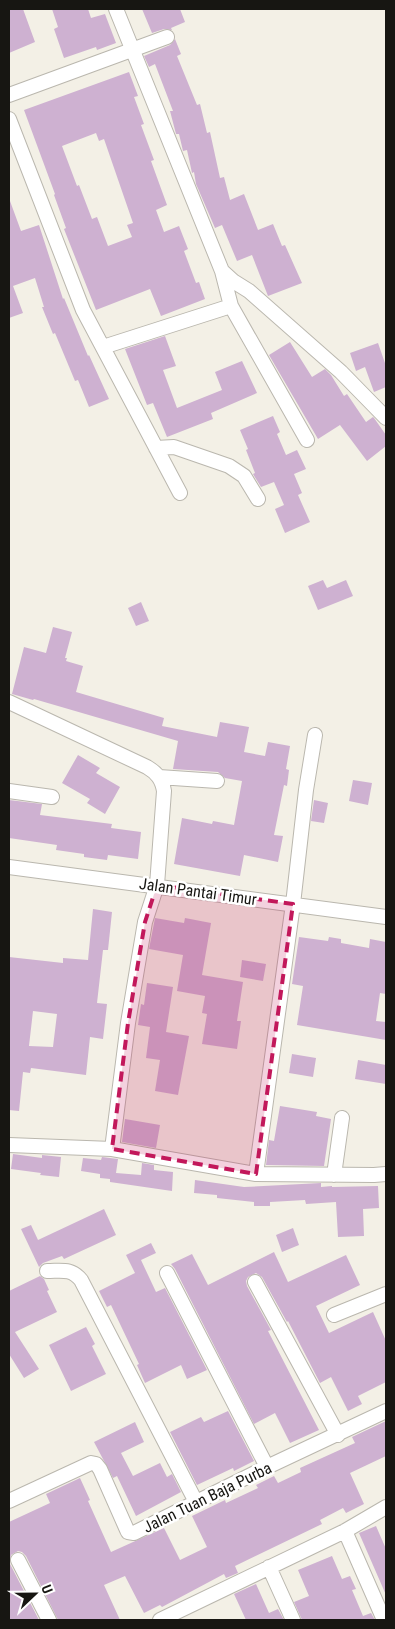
<svg xmlns="http://www.w3.org/2000/svg" width="395" height="1629" font-family="'Roboto Condensed',sans-serif">
<style>
.building{fill:#ceb1d1;fill-rule:evenodd}
.lines{fill:none;stroke-linecap:round;stroke-linejoin:round}
.minor-casing{stroke:#bab7ae;stroke-width:16}
.minor{stroke:#fff;stroke-width:14}
.marked{fill:#c2185b;fill-opacity:0.2;stroke:#c2185b;stroke-width:4;stroke-dasharray:10 6;stroke-linejoin:round}
.labels{text-anchor:middle;stroke-width:5;stroke-linejoin:round;paint-order:stroke}
.street-label{font-size:16px;fill:#171612;stroke:#fff}
</style>
<rect width="100%" height="100%" fill="#f3f0e6"/>
<!-- building -->
<path class="building" d="M 9,9 L 23,9 L 35,42 L 9,53 Z
M 52,9 L 88,9 L 91,18 L 105,14 L 116,43 L 97,50 L 96,47 L 64,58 L 54,29 L 58,27 Z
M 142,9 L 180,9 L 185,22 L 171,28 L 172,30 L 164,29 L 152,33 Z
M 175,39 L 181,54 L 177,56 L 197,105 L 200,104 L 207,133 L 210,132 L 220,178 L 224,177 L 230,200 L 244,194 L 258,230 L 273,224 L 282,246 L 285,245 L 302,283 L 268,296 L 252,255 L 237,261 L 222,225 L 215,228 L 196,184 L 194,172 L 192,173 L 187,150 L 183,151 L 179,134 L 176,134 L 170,111 L 173,111 L 155,64 L 149,67 L 144,56 L 170,45 Z
M 129,72 L 138,96 L 134,97 L 144,124 L 141,125 L 154,160 L 151,161 L 167,205 L 156,210 L 164,232 L 179,226 L 188,249 L 184,251 L 196,283 L 199,282 L 205,299 L 161,316 L 150,289 L 96,310 L 64,229 L 66,228 L 54,195 L 55,194 L 24,110 ZM 96,133 L 99,141 L 104,139 L 133,223 L 127,225 L 132,237 L 108,246 L 97,217 L 92,219 L 79,185 L 77,186 L 62,146 Z
M 9,201 L 10,201 L 21,231 L 39,225 L 63,299 L 64,298 L 88,356 L 89,355 L 109,399 L 89,407 L 78,380 L 75,381 L 55,333 L 53,334 L 42,307 L 44,307 L 35,278 L 13,286 L 23,313 L 9,318 Z
M 165,336 L 176,366 L 163,370 L 177,408 L 222,390 L 215,372 L 242,361 L 257,393 L 211,413 L 213,419 L 167,437 L 153,403 L 147,405 L 125,349 Z
M 290,342 L 312,377 L 325,369 L 331,375 L 344,396 L 347,394 L 366,422 L 373,417 L 374,418 L 386,435 L 386,446 L 367,461 L 340,425 L 318,439 L 269,355 Z
M 378,343 L 386,366 L 386,387 L 374,392 L 365,367 L 356,371 L 350,353 Z
M 273,416 L 280,432 L 277,434 L 286,455 L 297,450 L 306,469 L 294,474 L 302,493 L 298,495 L 310,522 L 285,533 L 275,509 L 284,505 L 274,482 L 261,487 L 253,474 L 255,473 L 246,450 L 248,449 L 240,430 Z
M 323,580 L 327,588 L 346,580 L 353,596 L 318,610 L 308,586 Z
M 141,602 L 149,621 L 136,626 L 128,608 Z
M 53,627 L 72,632 L 65,658 L 67,658 L 66,661 L 83,666 L 76,692 L 164,718 L 162,726 L 217,737 L 220,722 L 249,727 L 244,752 L 265,756 L 268,742 L 290,746 L 286,769 L 289,770 L 287,786 L 284,785 L 274,835 L 283,836 L 278,862 L 244,855 L 240,876 L 174,864 L 182,818 L 212,824 L 213,821 L 234,825 L 242,781 L 225,778 L 218,772 L 173,769 L 178,741 L 34,699 L 33,700 L 12,694 L 24,647 L 46,653 Z
M 78,755 L 100,768 L 96,773 L 120,787 L 105,814 L 87,803 L 90,799 L 62,783 Z
M 353,780 L 372,783 L 368,805 L 349,801 Z
M 9,800 L 42,804 L 40,815 L 112,824 L 111,828 L 141,832 L 138,859 L 108,855 L 107,860 L 84,857 L 84,854 L 56,850 L 57,845 L 9,838 Z
M 314,800 L 328,803 L 324,823 L 311,821 Z
M 93,909 L 112,912 L 108,950 L 103,950 L 97,1003 L 107,1004 L 103,1039 L 90,1037 L 86,1075 L 31,1068 L 30,1073 L 23,1072 L 19,1111 L 9,1110 L 9,1022 L 10,1008 L 9,1008 L 9,957 L 63,963 L 63,958 L 88,960 ZM 33,1011 L 57,1014 L 53,1047 L 29,1046 Z
M 155,918 L 184,923 L 185,918 L 211,923 L 202,975 L 243,982 L 237,1021 L 241,1021 L 237,1049 L 202,1044 L 207,1014 L 202,1013 L 205,996 L 177,991 L 183,955 L 149,949 Z
M 299,937 L 328,941 L 329,937 L 341,939 L 341,943 L 369,948 L 370,939 L 386,942 L 386,994 L 380,993 L 376,1021 L 386,1022 L 386,1040 L 297,1025 L 303,986 L 292,984 Z
M 242,960 L 266,964 L 263,981 L 240,977 Z
M 147,983 L 173,987 L 166,1032 L 189,1036 L 178,1095 L 155,1091 L 160,1060 L 146,1058 L 150,1027 L 138,1025 L 141,1004 L 144,1005 Z
M 292,1054 L 316,1058 L 313,1077 L 289,1073 Z
M 358,1060 L 386,1065 L 386,1084 L 355,1079 Z
M 280,1106 L 317,1112 L 316,1116 L 331,1119 L 324,1166 L 266,1165 L 269,1140 L 274,1141 Z
M 125,1119 L 160,1125 L 156,1148 L 122,1142 Z
M 13,1154 L 42,1158 L 42,1155 L 61,1157 L 59,1177 L 40,1175 L 41,1173 L 11,1169 Z
M 102,1157 L 118,1159 L 116,1173 L 141,1175 L 142,1163 L 154,1165 L 154,1170 L 173,1172 L 172,1191 L 110,1182 L 110,1179 L 100,1178 L 100,1174 L 81,1171 L 83,1158 L 101,1160 Z
M 195,1180 L 244,1187 L 321,1183 L 321,1187 L 332,1186 L 332,1187 L 378,1186 L 379,1208 L 363,1209 L 364,1236 L 338,1237 L 336,1202 L 306,1204 L 305,1200 L 270,1202 L 270,1206 L 254,1206 L 254,1202 L 217,1198 L 217,1195 L 194,1193 Z
M 104,1209 L 116,1235 L 64,1259 L 62,1256 L 43,1263 L 39,1267 L 21,1229 L 31,1225 L 38,1240 Z
M 293,1228 L 299,1245 L 282,1252 L 276,1235 Z
M 151,1243 L 156,1253 L 141,1260 L 156,1292 L 165,1288 L 207,1370 L 187,1379 L 181,1365 L 145,1383 L 137,1365 L 139,1364 L 111,1305 L 107,1307 L 99,1291 L 135,1273 L 126,1255 Z
M 274,1252 L 288,1282 L 346,1255 L 360,1285 L 316,1306 L 329,1333 L 373,1312 L 386,1341 L 386,1382 L 358,1396 L 362,1404 L 348,1411 L 331,1377 L 320,1383 L 288,1321 L 287,1322 L 262,1277 L 256,1273 L 248,1277 L 246,1281 L 247,1286 L 271,1330 L 268,1331 L 319,1430 L 290,1443 L 275,1413 L 254,1424 L 175,1269 L 171,1264 L 192,1254 L 208,1285 Z
M 40,1276 L 44,1279 L 49,1290 L 47,1291 L 57,1312 L 15,1332 L 39,1369 L 24,1378 L 9,1354 L 9,1291 Z
M 86,1327 L 95,1344 L 92,1346 L 106,1374 L 71,1391 L 49,1345 Z
M 228,1411 L 254,1461 L 234,1471 L 233,1468 L 197,1485 L 170,1432 L 201,1417 L 204,1422 Z
M 386,1421 L 386,1456 L 350,1473 L 364,1504 L 346,1513 L 343,1508 L 320,1520 L 322,1524 L 235,1566 L 238,1573 L 226,1578 L 224,1574 L 162,1607 L 160,1605 L 144,1613 L 125,1576 L 104,1585 L 120,1620 L 58,1620 L 26,1556 L 22,1552 L 18,1551 L 11,1555 L 10,1564 L 39,1620 L 9,1620 L 9,1522 L 50,1503 L 46,1494 L 80,1478 L 90,1500 L 88,1501 L 111,1552 L 164,1528 L 180,1560 L 207,1547 L 192,1516 L 225,1500 L 226,1503 L 258,1488 L 256,1485 L 274,1476 L 278,1483 L 301,1472 L 300,1468 L 355,1443 L 352,1437 Z
M 135,1422 L 144,1442 L 121,1453 L 133,1476 L 160,1463 L 167,1477 L 172,1474 L 181,1492 L 136,1516 L 117,1476 L 113,1478 L 94,1442 Z
M 376,1526 L 386,1549 L 386,1595 L 359,1533 Z
M 332,1556 L 342,1579 L 350,1576 L 356,1589 L 352,1590 L 363,1616 L 371,1613 L 375,1620 L 302,1620 L 294,1602 L 309,1596 L 298,1570 Z
M 256,1584 L 269,1613 L 278,1609 L 284,1620 L 246,1620 L 234,1594 Z"/>
<g class="lines">
<defs>
<path id="minor" d="M 116,9 L 222,271 L 231,306 L 307,440
M 9,95 L 167,37
M 9,119 L 83,310 L 180,493
M 222,271 L 233,281 L 249,291 L 341,372 L 386,418
M 103,347 L 231,306
M 156,448 L 174,447 L 229,466 L 244,476 L 258,499
M 9,702 L 147,767 C 157,773 162,779 164,791 L 157,885 L 145,922 L 128,1023 L 112,1149
M 159,777 L 217,781
M 9,791 L 52,797
M 9,867 L 386,917
M 9,1145 L 112,1149 L 256,1174 L 374,1175 L 386,1174
M 256,1174 L 293,904 L 306,790 L 315,735
M 334,1175 L 342,1118
M 47,1271 C 62,1271 71,1268 81,1280 L 196,1502
M 167,1273 L 267,1467
M 255,1282 L 338,1435
M 334,1315 L 386,1294
M 9,1501 L 91,1463 L 96,1464 L 100,1469 L 127,1530 L 128,1532 L 134,1533 L 267,1467 L 386,1411
M 345,1531 L 384,1620
M 18,1560 L 49,1620
M 269,1567 L 293,1620
M 160,1620 L 345,1531 L 386,1507"/>
</defs>
<!-- minor casing -->
<use href="#minor" class="minor-casing"/>
<!-- minor -->
<use href="#minor" class="minor"/>
</g>
<!-- marked area -->
<path class="marked" d="M 157,885 L 293,904 L 256,1174 L 112,1149 L 128,1023 L 145,922 Z"/>
<g class="labels">
<!-- street labels -->
<g class="street-label">
<text transform="translate(198 891) rotate(8)" y="6">Jalan Pantai Timur</text>
<text transform="translate(207 1497) rotate(-26)" y="6">Jalan Tuan Baja Purba</text>
</g>
</g>
<!-- border -->
<rect width="395" height="1629" fill="none" stroke="#171612" stroke-width="20"/>
<!-- north arrow -->
<g transform="translate(35 1594) rotate(68)" stroke="#ffffff" stroke-width="4" paint-order="stroke">
<path d="M0-4L9 19L0 12L-9 19Z" fill="#171612"/>
<text y="-8" font-size="14" font-weight="bold" text-anchor="middle" fill="#171612">U</text>
</g>
</svg>
